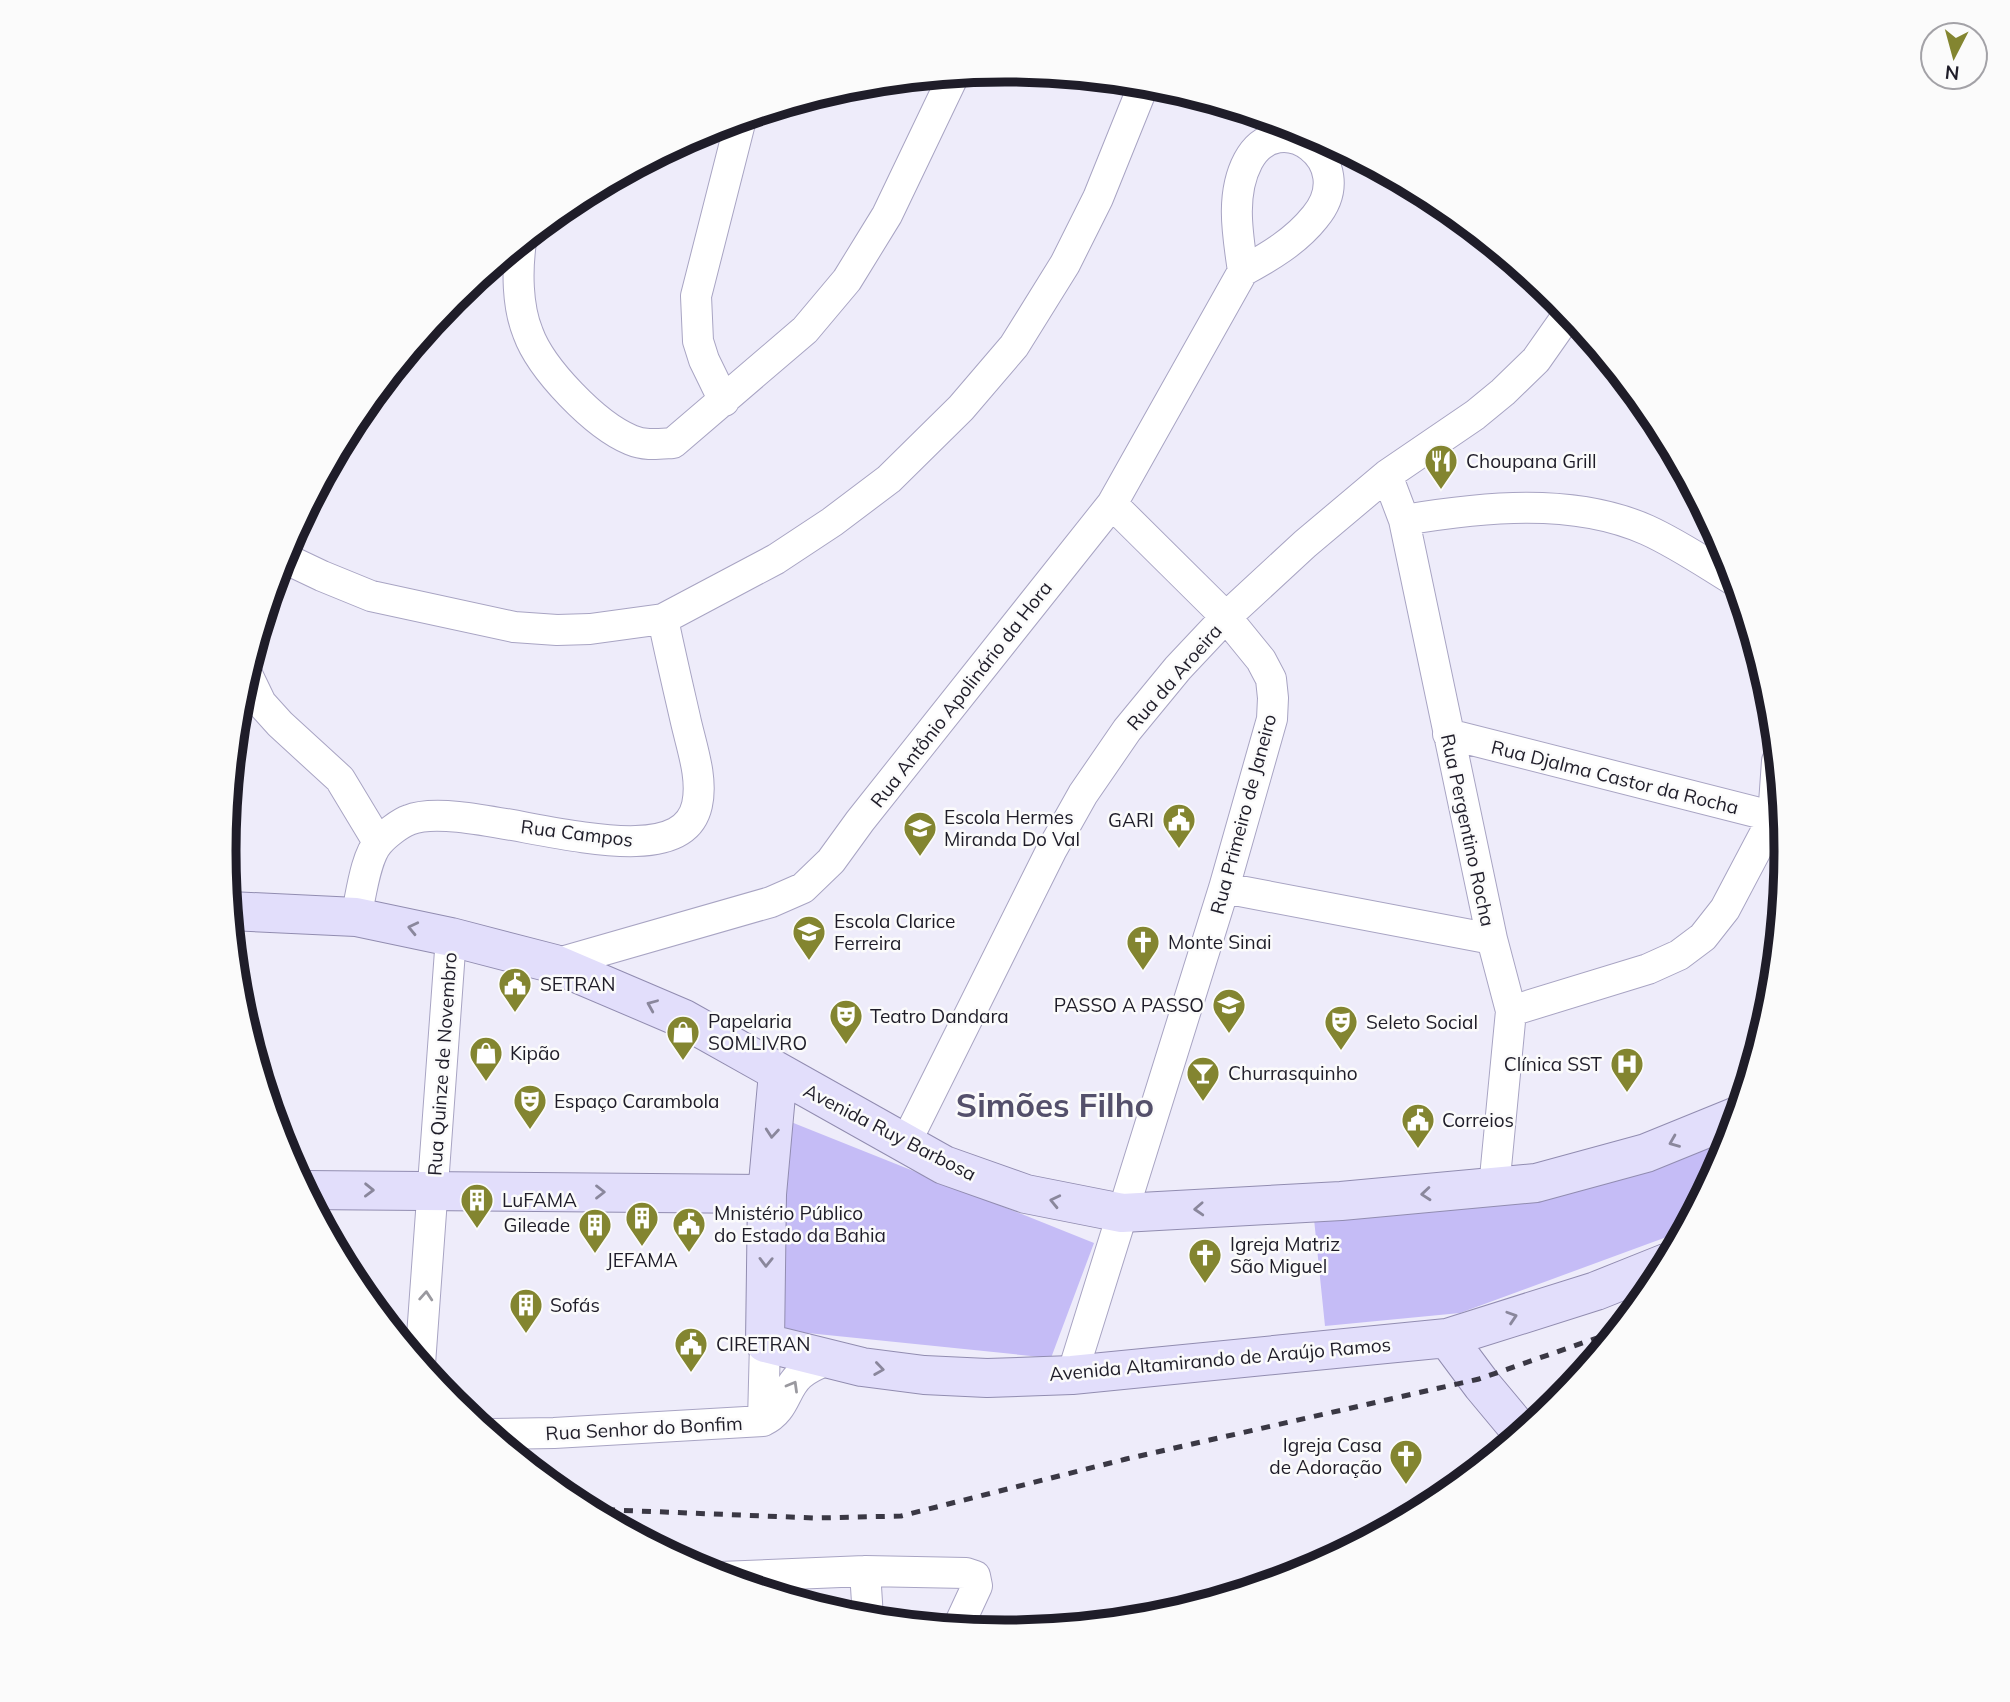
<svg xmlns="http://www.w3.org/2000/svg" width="2010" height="1702" font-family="Mulish,sans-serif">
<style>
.green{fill:#c5bcf6}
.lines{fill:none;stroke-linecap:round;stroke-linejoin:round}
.minor-casing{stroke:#a8a4c3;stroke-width:32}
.major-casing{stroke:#918cb0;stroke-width:40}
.minor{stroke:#fff;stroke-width:30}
.major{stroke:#e2defb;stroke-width:38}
.rail{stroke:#3a3844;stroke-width:5;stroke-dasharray:9 9;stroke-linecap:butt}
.oneway{stroke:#8a879c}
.oneway2{stroke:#9a999f}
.labels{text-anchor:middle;stroke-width:5;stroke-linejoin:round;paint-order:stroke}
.poi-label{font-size:19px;fill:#1f1d29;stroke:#fbfbfb;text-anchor:start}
.street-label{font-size:19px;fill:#1f1d29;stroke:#fbfbfb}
.town-label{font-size:33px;font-weight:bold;fill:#54506b;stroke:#fbfbfb}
.rim{fill:none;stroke:#1f1d29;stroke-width:9}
</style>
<rect width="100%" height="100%" fill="#eeecfa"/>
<!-- green -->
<path class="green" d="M 786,1120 L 1094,1243 L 1051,1358 L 778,1330 Z
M 1732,1133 L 1726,1150 L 1683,1231 L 1460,1313 L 1325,1326 L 1314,1219 Z"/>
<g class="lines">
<defs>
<path id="minor" d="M 521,242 C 517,270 517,306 528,333 C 541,369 595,425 631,440 C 645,446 658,444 673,443 L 805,330 L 847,280 L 887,215 L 954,75
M 724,401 L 704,360 L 698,341 L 696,296 L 741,119
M 1387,475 L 1404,520 L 1492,939 L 1511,1011 L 1494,1188
M 1404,520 C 1482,507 1573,497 1647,530 C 1678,544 1707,564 1735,581
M 282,557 L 322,576 L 371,596 L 514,627 L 557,630 L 590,629 L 663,619 L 776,559 L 832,522 L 889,479 L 961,408 L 1014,346 L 1065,264 L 1098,198 L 1144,84
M 247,674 L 261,703 L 280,724 L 340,779 L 378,842
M 1448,734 L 1783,819
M 1224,888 L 1492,939
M 356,917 C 361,897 365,857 379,842 C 385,835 400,823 409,820 C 468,795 678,890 697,805 C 703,779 692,748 686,722 C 678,687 670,653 663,619
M 555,964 L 771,902 L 803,888 L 831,861 L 860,821 L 1112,504 L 1243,271 C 1269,257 1296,241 1315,217 C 1361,162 1279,103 1248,161 C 1230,195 1238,236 1243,271
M 1511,1011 L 1648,969 L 1679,955 L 1703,937 L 1725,909 L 1773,818 L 1777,761
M 905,1144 L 1051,851 L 1083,794 L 1127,730 L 1178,668 L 1226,617 L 1305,544 L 1387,475 L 1475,415 L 1503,392 L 1536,360 L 1569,313
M 420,1364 L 451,937
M 1072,1375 L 1224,888 L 1272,719 L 1273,698 L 1271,679 L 1261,660 L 1226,617 L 1112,504
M 763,1421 L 765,1343
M 490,1434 L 554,1433 L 763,1421 C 786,1410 784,1389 800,1375 C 809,1367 820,1363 830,1359
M 865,1571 L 868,1618
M 720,1577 L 865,1571 L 966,1573 L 975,1576 L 977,1586 L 958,1627"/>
<path id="major" d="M 230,911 L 356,917 L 451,937 L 555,964 L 684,1019 L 944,1165 L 1026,1194 L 1122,1213 L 1341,1201 L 1536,1183 L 1646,1153 L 1737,1116
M 778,1073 L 767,1194 L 765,1343 L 862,1367 L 924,1375 L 987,1378 L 1072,1375 L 1447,1338 L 1596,1291 L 1666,1263
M 305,1190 L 767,1194
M 1447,1338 L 1482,1385 L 1522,1433"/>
</defs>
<!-- minor casing -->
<use href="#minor" class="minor-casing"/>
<!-- major casing -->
<use href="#major" class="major-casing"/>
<!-- minor -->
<use href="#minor" class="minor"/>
<!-- major -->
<use href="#major" class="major"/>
<!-- rail -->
<path class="rail" d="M 588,1509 L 815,1518 L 901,1516 L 1126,1459 L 1479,1379 L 1617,1331"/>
</g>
<!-- one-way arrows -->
<defs><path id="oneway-chevron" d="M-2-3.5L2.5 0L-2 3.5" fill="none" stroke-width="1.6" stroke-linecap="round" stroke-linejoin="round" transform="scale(1.75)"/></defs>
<g class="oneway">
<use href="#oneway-chevron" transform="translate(413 928) rotate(-167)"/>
<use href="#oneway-chevron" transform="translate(652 1005) rotate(-157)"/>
<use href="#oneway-chevron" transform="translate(772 1133) rotate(95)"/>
<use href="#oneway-chevron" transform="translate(1674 1142) rotate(158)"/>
<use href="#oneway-chevron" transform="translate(369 1190) rotate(1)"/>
<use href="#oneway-chevron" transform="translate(600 1192)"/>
<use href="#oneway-chevron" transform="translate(1426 1194) rotate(175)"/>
<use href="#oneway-chevron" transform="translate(1055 1201) rotate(-167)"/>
<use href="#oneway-chevron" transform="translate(1199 1209) rotate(177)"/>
<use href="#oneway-chevron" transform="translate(766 1262) rotate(91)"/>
<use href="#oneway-chevron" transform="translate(1512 1317) rotate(-18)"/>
<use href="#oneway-chevron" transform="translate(879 1369) rotate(8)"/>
</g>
<g class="oneway2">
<use href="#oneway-chevron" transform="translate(426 1296) rotate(-86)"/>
<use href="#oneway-chevron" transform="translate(793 1386) rotate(-60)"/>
</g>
<!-- icons -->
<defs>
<symbol id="restaurant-pin" viewBox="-11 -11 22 30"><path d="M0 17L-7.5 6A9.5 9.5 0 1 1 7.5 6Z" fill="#838530" stroke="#fbfbfb"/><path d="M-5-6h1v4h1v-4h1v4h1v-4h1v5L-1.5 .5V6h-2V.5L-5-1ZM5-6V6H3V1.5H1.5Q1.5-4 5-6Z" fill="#fff"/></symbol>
<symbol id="civic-pin" viewBox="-11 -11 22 30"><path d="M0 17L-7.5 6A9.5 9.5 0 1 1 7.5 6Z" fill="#838530" stroke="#fbfbfb"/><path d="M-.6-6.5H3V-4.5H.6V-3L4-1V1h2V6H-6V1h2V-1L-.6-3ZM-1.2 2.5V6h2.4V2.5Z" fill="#fff"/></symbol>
<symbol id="school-pin" viewBox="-11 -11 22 30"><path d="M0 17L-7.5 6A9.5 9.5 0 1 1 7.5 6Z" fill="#838530" stroke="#fbfbfb"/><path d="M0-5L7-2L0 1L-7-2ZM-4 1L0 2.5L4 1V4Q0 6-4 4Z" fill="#fff"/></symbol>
<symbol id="church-pin" viewBox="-11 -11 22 30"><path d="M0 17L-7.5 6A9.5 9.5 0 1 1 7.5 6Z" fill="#838530" stroke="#fbfbfb"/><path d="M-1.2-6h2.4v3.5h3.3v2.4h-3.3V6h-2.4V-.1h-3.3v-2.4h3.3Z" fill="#fff"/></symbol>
<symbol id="theatre-pin" viewBox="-11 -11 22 30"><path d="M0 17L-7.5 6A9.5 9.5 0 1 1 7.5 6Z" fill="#838530" stroke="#fbfbfb"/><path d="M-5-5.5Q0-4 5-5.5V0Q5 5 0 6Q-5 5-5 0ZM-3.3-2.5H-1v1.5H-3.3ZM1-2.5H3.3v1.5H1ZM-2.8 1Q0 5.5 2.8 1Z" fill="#fff"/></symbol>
<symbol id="shop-pin" viewBox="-11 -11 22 30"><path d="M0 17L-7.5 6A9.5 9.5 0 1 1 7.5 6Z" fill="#838530" stroke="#fbfbfb"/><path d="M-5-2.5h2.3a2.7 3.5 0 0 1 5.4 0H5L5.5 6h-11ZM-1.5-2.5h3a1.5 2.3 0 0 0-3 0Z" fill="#fff"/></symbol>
<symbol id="hospital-pin" viewBox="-11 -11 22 30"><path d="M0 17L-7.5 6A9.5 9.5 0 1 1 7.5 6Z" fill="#838530" stroke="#fbfbfb"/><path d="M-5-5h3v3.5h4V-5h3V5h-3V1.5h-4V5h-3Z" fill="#fff"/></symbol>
<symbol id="bar-pin" viewBox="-11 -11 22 30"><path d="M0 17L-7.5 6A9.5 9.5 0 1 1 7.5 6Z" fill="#838530" stroke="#fbfbfb"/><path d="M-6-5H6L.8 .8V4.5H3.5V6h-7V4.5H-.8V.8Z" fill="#fff"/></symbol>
<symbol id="building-pin" viewBox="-11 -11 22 30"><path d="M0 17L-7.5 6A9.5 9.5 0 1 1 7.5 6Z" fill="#838530" stroke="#fbfbfb"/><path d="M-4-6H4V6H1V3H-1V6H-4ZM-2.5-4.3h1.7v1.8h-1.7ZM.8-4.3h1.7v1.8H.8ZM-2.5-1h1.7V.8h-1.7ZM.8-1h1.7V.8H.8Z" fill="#fff"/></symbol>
</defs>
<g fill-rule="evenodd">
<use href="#restaurant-pin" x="1422" y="442" width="38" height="52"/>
<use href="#civic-pin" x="1160" y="801" width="38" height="52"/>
<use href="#school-pin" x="901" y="809" width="38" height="52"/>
<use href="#school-pin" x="790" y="913" width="38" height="52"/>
<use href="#church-pin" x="1124" y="923" width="38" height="52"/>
<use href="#civic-pin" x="496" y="965" width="38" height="52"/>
<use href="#school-pin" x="1210" y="986" width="38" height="52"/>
<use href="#theatre-pin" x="827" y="997" width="38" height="52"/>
<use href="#theatre-pin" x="1322" y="1003" width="38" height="52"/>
<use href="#shop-pin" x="664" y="1013" width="38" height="52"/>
<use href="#shop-pin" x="467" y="1034" width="38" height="52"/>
<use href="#hospital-pin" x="1608" y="1045" width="38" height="52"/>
<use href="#bar-pin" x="1184" y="1054" width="38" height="52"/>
<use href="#theatre-pin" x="511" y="1082" width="38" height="52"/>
<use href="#civic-pin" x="1399" y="1101" width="38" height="52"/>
<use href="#building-pin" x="458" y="1181" width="38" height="52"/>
<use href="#building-pin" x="623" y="1199" width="38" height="52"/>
<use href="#civic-pin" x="670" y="1205" width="38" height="52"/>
<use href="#building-pin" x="576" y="1206" width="38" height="52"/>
<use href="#church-pin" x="1186" y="1236" width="38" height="52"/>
<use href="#building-pin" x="507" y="1286" width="38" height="52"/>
<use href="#civic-pin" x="672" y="1325" width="38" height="52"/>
<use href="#church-pin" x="1387" y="1437" width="38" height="52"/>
</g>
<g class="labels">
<!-- poi labels -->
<g class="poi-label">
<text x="1466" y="468">Choupana Grill</text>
<text x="944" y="824">Escola Hermes<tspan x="944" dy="22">Miranda Do Val</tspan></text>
<text x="1154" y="827" text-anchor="end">GARI</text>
<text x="834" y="928">Escola Clarice<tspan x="834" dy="22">Ferreira</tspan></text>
<text x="1168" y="949">Monte Sinai</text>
<text x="540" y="991">SETRAN</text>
<text x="1204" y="1012" text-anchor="end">PASSO A PASSO</text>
<text x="870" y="1023">Teatro Dandara</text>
<text x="708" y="1028">Papelaria<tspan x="708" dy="22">SOMLIVRO</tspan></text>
<text x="1366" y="1029">Seleto Social</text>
<text x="510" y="1060">Kipão</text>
<text x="1602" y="1071" text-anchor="end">Clínica SST</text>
<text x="1228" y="1080">Churrasquinho</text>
<text x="554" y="1108">Espaço Carambola</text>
<text x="1442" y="1127">Correios</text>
<text x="502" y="1207">LuFAMA</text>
<text x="714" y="1220">Mnistério Público<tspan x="714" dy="22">do Estado da Bahia</tspan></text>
<text x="570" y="1232" text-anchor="end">Gileade</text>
<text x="1230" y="1251">Igreja Matriz<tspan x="1230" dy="22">São Miguel</tspan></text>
<text x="642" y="1267" text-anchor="middle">JEFAMA</text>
<text x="550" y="1312">Sofás</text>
<text x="716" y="1351">CIRETRAN</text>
<text x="1382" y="1452" text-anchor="end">Igreja Casa<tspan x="1382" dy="22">de Adoração</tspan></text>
</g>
<!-- street labels -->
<g class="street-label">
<text transform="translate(1174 677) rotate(-49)" y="7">Rua da Aroeira</text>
<text transform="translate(961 694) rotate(-52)" y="7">Rua Antônio Apolinário da Hora</text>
<text transform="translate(1615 777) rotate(14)" y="7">Rua Djalma Castor da Rocha</text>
<text transform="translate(1243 814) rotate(-75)" y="7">Rua Primeiro de Janeiro</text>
<text transform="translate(1468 830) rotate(78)" y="7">Rua Pergentino Rocha</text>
<text transform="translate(577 833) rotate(7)" y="7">Rua Campos</text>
<text transform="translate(442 1064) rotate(-86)" y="7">Rua Quinze de Novembro</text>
<text transform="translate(890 1132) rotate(27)" y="7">Avenida Ruy Barbosa</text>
<text transform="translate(1220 1359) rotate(-5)" y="7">Avenida Altamirando de Araújo Ramos</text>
<text transform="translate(644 1428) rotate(-3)" y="7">Rua Senhor do Bonfim</text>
</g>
<!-- town labels -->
<g class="town-label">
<text x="1055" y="1117">Simões Filho</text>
</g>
</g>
<!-- crop -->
<path d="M0 0H2010V1702H0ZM236 851a769 769 0 1 1 1538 0a769 769 0 1 1-1538 0Z" fill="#fbfbfb" fill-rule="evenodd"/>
<path class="rim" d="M236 851a769 769 0 1 1 1538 0a769 769 0 1 1-1538 0Z"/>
<!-- north arrow -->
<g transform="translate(1954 56) rotate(186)"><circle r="33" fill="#fbfbfb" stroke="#a3a2a7" stroke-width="2"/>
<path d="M0-5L12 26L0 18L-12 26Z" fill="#838530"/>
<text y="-10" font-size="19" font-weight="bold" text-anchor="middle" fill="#1f1d29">N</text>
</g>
</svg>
